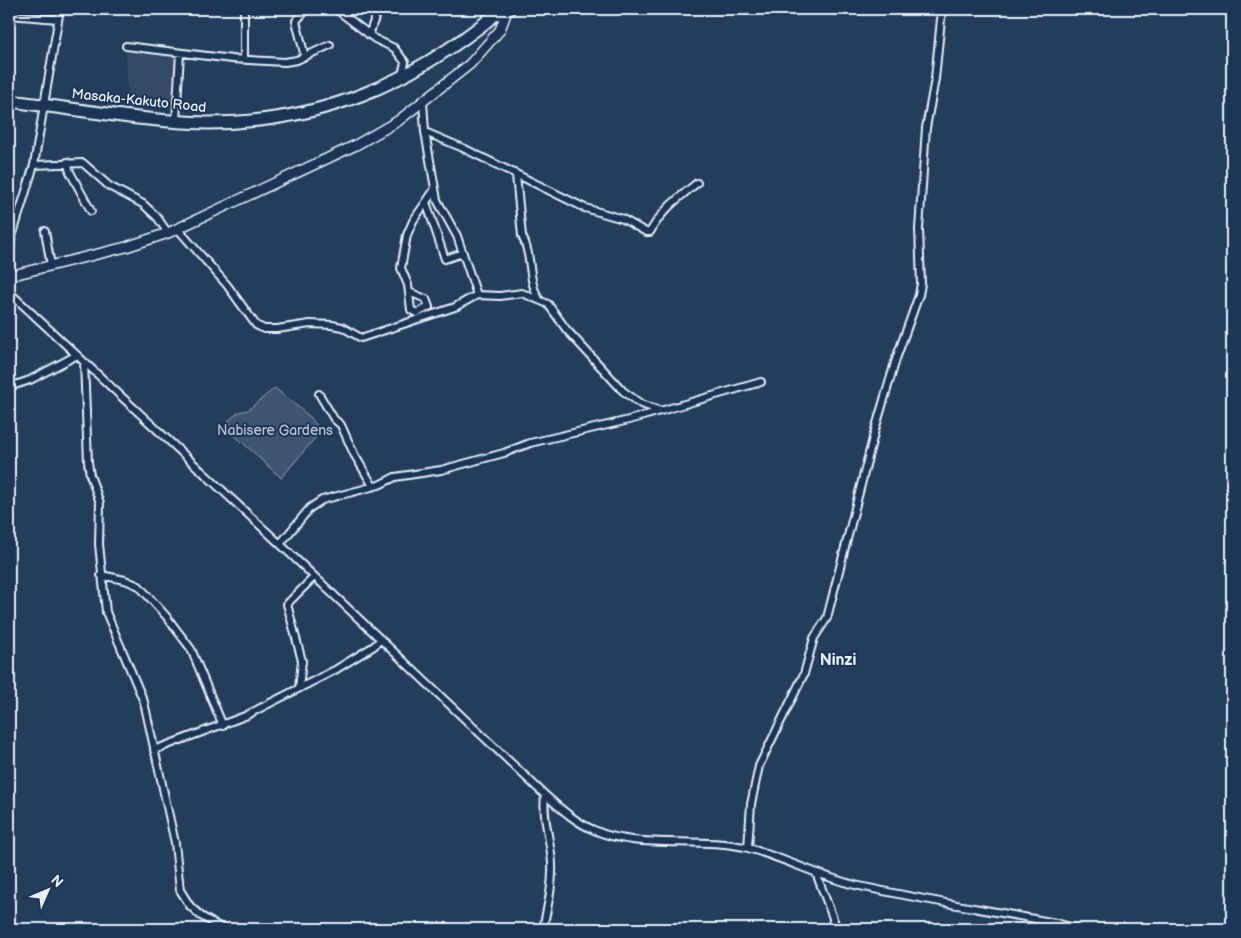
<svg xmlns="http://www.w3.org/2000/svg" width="1241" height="938" font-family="'Balsamiq Sans',sans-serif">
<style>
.built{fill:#334a68}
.green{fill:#3e5472;stroke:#93a2b5}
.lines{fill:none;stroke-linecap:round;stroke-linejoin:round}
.street-casing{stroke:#e8f1f8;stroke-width:10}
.secondary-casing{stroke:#e8f1f8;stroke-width:12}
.highway-casing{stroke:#e8f1f8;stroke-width:15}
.street{stroke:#1d3557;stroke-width:6}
.secondary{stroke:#1d3557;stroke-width:9}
.highway{stroke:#1d3557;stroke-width:11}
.labels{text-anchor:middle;stroke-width:4;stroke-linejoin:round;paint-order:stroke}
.street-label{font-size:14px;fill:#e8f1f8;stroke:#1d3557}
.park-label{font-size:14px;fill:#b5c2d0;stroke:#1d3557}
.quarter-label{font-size:16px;font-weight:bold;fill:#e8f1f8;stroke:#1d3557}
</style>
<rect width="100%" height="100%" fill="#253d5d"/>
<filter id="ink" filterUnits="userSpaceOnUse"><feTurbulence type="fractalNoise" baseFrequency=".02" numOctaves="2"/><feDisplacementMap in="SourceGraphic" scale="10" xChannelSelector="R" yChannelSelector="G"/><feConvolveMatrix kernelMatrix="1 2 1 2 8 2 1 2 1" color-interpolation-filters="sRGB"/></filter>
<g filter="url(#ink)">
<!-- built -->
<path class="built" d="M 126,52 L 177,56 L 174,105 L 128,104 Z"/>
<!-- green -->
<path class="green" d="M 275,388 L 310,417 L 321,431 L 281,478 L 230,431 L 233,427 L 228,421 L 239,412 L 248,410 Z"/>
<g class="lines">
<defs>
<path id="street" d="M 244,9 L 244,59
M 336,9 L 375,39 L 394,48 L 405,62 L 402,76
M 9,15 L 58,19
M 369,35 L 378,9
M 126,46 L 232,59 L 285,62 L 297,60 L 330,45
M 305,57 L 296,21 L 307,9
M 423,102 L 425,132 L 463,148 L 585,208 L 623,219 L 646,232 L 650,232 C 662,210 678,198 697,183
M 176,121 L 180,53
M 425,132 L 437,200 L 457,236 L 477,295
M 67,162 L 70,172 L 91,211
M 34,165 L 83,163 L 109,186 L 143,204 L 157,217 L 168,233
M 516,175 L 522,236 C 533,256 527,280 539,299
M 426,202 L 445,259 L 463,253
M 177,228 L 227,285 L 256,325 L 264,329 L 277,329 L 310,324 L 332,325 L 342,327 L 361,338 L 455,307 L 477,295 L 500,296 L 522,293 L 548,304 L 566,329 L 623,391 L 641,404 L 661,411
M 45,231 L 51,266
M 9,270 L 11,240 L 34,165 L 60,9
M 9,292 L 280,544 L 545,795 C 560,808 575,822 594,830 C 637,850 700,836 748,848 C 784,858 818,876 855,885 C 922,900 989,910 1056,923 L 1078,929
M 409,292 L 426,299 L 429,307 L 417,313 L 411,310 L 408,285 L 401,268 L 407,235 L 413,221 L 435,189
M 84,362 L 88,462 L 90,475 L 100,503 L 99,544 L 106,612 L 144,702 L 175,843 L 180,890 L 190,906 L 201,916 L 223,929
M 9,387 L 30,380 L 77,355
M 319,394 L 334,419 L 341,425 L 354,454 L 373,486
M 280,544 L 310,508 L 322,500 L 379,485 L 395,477 L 441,470 L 504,453 L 530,443 L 629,420 L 761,382
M 101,575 L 125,580 L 139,586 L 166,616 L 191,649 L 223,726
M 299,688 L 302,661 L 287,604 L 314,577
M 154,750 L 245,716 L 335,670 L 374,646 L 381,639
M 748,848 L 751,804 L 759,766 L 804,674 L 814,638 L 827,618 L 875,430 L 896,359 L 919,295 L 921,284 L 919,229 L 926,128 L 935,79 L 942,9
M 816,873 L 837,929
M 543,929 C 547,908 553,886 552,864 C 551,841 542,818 545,795
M 831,929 L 833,920"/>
<path id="secondary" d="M 9,276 L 126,247 L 168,233 L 356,145 L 398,121 L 470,64 L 500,30 L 507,11"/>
<path id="highway" d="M 9,101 C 75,108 142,122 208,123 C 320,123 410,84 496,14 L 509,9"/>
</defs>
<!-- street casing -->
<use href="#street" class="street-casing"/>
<!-- secondary casing -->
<use href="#secondary" class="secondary-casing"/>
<!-- highway casing -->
<use href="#highway" class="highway-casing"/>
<!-- street -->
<use href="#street" class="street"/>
<!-- secondary -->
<use href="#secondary" class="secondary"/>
<!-- highway -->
<use href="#highway" class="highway"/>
</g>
</g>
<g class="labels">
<!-- street labels -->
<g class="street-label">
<text transform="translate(139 100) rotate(6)" y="5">Masaka-Kakuto Road</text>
</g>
<!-- park labels -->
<g class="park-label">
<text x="275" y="435">Nabisere Gardens</text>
</g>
<!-- quarter labels -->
<g class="quarter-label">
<text x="838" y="665">Ninzi</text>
</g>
</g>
<!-- margin -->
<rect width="1241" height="938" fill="none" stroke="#1d3557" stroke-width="30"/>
<rect x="15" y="15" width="1211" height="908" fill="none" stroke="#e8f1f8" stroke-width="2" filter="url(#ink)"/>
<!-- north arrow -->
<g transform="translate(48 890) rotate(45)" stroke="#1d3557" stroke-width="4" paint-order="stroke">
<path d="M0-4L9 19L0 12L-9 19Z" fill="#e8f1f8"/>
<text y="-8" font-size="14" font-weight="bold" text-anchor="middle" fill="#e8f1f8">N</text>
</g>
</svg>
